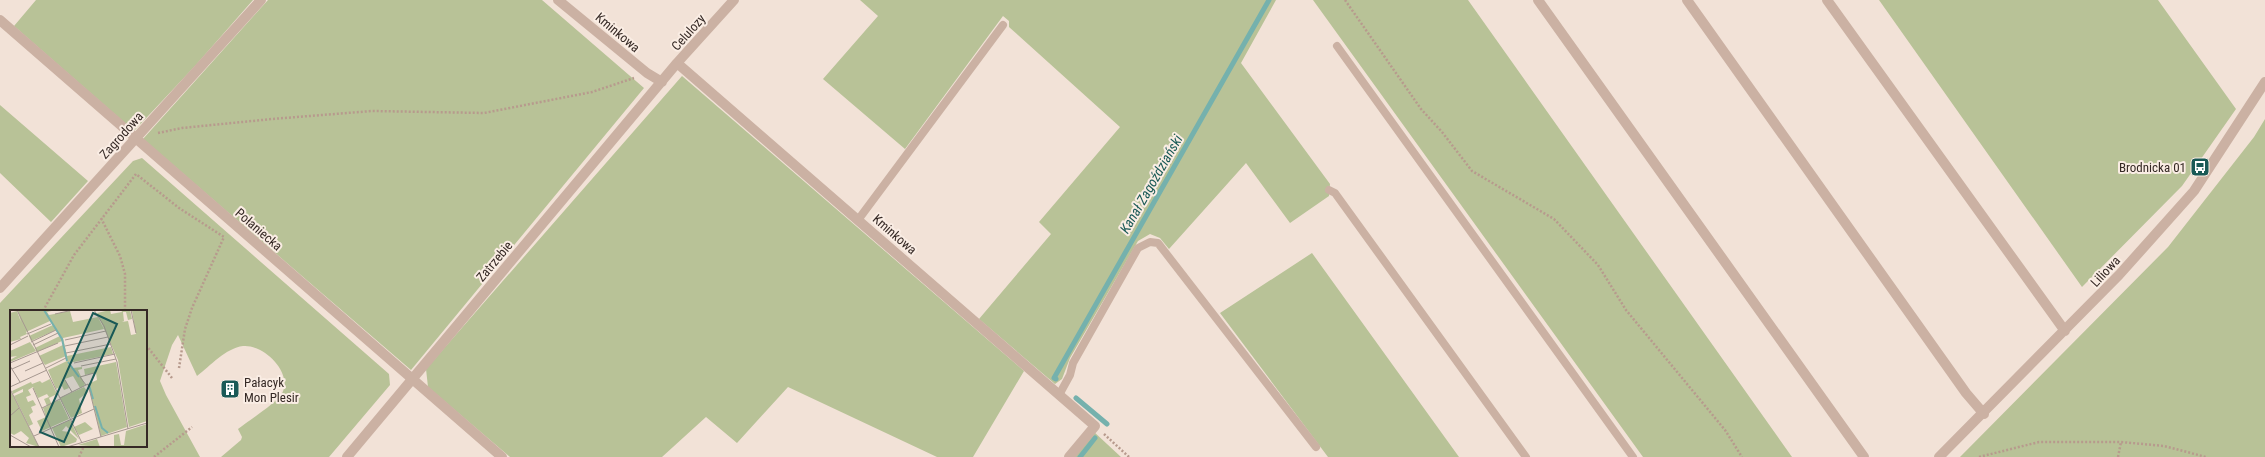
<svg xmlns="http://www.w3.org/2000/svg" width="2265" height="457" font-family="'Roboto Condensed',sans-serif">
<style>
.green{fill:#b8c297;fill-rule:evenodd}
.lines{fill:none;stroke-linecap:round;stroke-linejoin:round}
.stream{stroke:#75b1ad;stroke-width:5}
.path{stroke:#b79a8d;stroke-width:2.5;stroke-dasharray:2 2;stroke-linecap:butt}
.lane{stroke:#cbb1a3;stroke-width:8}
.street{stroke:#cbb1a3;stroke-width:10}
.labels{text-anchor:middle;stroke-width:4;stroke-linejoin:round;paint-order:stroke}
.street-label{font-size:13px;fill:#352925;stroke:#faede4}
.poi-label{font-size:13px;fill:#352925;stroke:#faede4;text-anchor:end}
.water-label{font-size:14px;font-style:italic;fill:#195956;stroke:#faede4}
.inset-river{fill:none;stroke:#75b1ad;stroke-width:2}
.inset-road{fill:none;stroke:#a69890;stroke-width:1}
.view{fill:#195956;fill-opacity:0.15;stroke:#195956;stroke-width:2}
.inset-edge{fill:none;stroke:#352925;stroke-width:2}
</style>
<rect width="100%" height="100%" fill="#f2e2d7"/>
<!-- green -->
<path class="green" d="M 36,0 L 253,0 L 195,66 L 134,131 L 14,26 Z
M 268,0 L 542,0 L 644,88 L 411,370 L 143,139 Z
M 860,0 L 1276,0 L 1241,63 L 1330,184 L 1329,196 L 1290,223 L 1246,163 L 1169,249 L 1160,238 L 1150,234 L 1138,241 L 1070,358 L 1062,379 L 1055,384 L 979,319 L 1051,234 L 1039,222 L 1120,127 L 1009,27 L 1009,21 L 1003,16 L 905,149 L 823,79 L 878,16 Z
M 1313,0 L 1468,0 L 1792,457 L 1643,457 Z
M 1879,0 L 2158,0 L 2236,109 L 2182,186 L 2082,287 Z
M 682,76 L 1024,371 L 973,457 L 937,457 L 788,387 L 737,443 L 706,417 L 662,457 L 510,457 L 428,387 L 426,369 Z
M 0,105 L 88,181 L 51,222 L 0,173 Z
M 2265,119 L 2265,457 L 1960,457 L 2168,247 L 2254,137 Z
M 142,158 L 389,374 L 390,385 L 329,457 L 221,457 L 241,440 L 242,437 L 238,429 C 246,423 277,402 281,395 C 295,374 264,344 243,346 C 226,348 210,366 197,376 L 178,335 L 172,345 L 160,381 L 166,395 L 200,457 L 0,457 L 0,303 L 133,161 ZM 11,311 L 146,311 L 146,446 L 11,446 Z
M 1312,253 L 1459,457 L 1328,457 L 1220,313 Z
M 1093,431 L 1121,457 L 1072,457 Z"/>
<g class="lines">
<!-- stream -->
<path class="stream" d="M 1056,379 L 1054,378 L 1269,0
M 1076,398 L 1107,424
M 1080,457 L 1095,438"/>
<!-- path -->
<path class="path" d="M 1345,0 L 1421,109 L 1442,132 L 1472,171 L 1554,219 L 1598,265 L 1626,310 L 1725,430 L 1742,457
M 158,133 L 182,128 L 272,119 L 372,111 L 484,113 L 592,92 L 634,78
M 101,218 L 120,256 L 125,274 L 125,311
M 43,311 L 74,255 L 136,174 L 179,208 L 224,237 L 192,308 L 185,329 L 179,368
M 146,345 L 172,378
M 1104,434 L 1129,457
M 79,457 L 84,446
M 154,457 L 192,427
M 1979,457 L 2039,442 L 2121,442 L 2164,446 L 2206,457
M 2118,457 L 2121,442"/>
<!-- lane -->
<path class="lane" d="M 1337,46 L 1633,457
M 1329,190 L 1335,193 L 1526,457
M 858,220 L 1003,25
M 1059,395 L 1070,375 L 1073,363 L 1138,248 L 1150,242 L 1158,243 L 1316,447"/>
<!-- street -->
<path class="street" d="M 558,0 L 647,73 L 662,82
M 1538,0 L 1864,457
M 1687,0 L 1966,393 L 1984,414
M 1827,0 L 2065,331
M 0,20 L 502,457
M 677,63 L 1095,426 L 1069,457
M 0,288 L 261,0
M 347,457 L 677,63 L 734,0
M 1939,457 L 2119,275 L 2194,191 L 2265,82"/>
</g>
<!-- icons -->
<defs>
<symbol id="bus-square" viewBox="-11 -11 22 22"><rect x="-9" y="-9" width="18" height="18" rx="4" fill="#195956" stroke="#faede4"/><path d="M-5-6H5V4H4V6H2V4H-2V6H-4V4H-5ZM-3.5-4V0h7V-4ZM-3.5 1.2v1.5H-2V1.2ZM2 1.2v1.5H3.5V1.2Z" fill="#fff"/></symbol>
<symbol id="building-square" viewBox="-11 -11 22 22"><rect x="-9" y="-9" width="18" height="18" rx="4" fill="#195956" stroke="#faede4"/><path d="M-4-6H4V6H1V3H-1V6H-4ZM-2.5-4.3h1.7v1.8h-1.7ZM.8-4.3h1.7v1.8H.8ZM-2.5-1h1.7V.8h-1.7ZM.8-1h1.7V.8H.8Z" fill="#fff"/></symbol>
</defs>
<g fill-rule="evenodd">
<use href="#bus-square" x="2189" y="156" width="22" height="22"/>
<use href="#building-square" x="219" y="378" width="22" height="22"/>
</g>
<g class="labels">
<!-- street labels -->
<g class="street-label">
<text transform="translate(618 32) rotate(40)" y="5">Kminkowa</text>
<text transform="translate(688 32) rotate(-48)" y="5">Celulozy</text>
<text transform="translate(121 135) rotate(-48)" y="5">Zagrodowa</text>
<text transform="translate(259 229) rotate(41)" y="5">Połaniecka</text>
<text transform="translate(895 234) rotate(41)" y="5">Kminkowa</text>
<text transform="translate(494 261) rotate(-50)" y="5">Zatrzebie</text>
<text transform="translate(2105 271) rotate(-47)" y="5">Liliowa</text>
</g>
<!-- poi labels -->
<g class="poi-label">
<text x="2186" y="172">Brodnicka 01</text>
<text x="244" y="387" text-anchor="start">Pałacyk<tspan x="244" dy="15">Mon Plesir</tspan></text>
</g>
<!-- water labels -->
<g class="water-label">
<text transform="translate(1151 184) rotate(-60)" y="5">Kanał Zagoździański</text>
</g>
</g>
<!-- overview -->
<g transform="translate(10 310)">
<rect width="137" height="137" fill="#f2e2d7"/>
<path d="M 13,0 L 46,0 L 37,2 L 39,5 L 60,1 L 63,12 L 88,7 L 94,19 L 53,28 L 57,46 L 101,37 L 103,44 L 59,53 L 63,58 L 72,57 L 72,59 L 68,60 L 75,75 L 70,78 L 63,66 L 55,69 L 59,78 L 54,80 L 52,76 L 46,79 L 38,60 L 57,51 L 56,46 L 35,55 L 29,46 L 53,35 L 52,31 L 27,42 L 25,38 L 50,26 L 46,20 L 21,31 L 19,26 L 43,15 L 40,11 L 16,22 L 17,24 L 10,27 L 11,29 L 0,32 L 0,3 L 7,1 L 11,12 L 8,1 ZM 100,0 L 101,4 L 112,2 L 111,0 L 120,0 L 122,9 L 118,10 L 116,2 L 113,2 L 114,11 L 112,12 L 118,11 L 121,25 L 126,24 L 122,1 L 137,0 L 137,111 L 119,117 L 117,106 L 108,50 L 87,3 ZM 20,32 L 26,41 L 0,52 L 0,50 L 7,46 L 0,47 L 0,41 ZM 106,52 L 117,117 L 91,126 L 78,74 L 87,70 L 86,63 L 75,65 L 74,59 ZM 40,69 L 47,84 L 39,88 L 41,93 L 50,90 L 59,109 L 32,121 L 27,111 L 36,107 L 33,98 L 37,96 L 34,89 L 39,87 L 37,84 L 28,88 L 23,77 L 18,80 L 21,85 L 16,87 L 18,92 L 23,90 L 26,95 L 21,97 L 23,102 L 19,105 L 23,114 L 19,116 L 4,86 L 13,82 L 13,79 L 3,84 L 2,81 L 21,72 L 22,74 L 30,71 L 32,73 ZM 74,77 L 78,82 L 69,89 L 72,103 L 61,108 L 50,88 ZM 0,80 L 29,137 L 16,133 L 19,128 L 11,121 L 4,125 L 0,123 ZM 60,110 L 69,129 L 56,116 L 52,121 L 59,122 L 67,129 L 66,132 L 51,137 L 42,118 ZM 75,112 L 83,119 L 69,125 L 64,117 ZM 137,114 L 137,137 L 104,137 L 104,125 L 109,124 L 111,135 L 114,135 L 116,121 ZM 87,129 L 90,137 L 68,135 Z" fill="#b8c297"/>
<path class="inset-river" d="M 34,0 L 52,29 L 57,51M 58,52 L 69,67M 79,75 L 83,89M 85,96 L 92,118 L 98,123"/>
<path class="inset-road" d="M 7,0 L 72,133M 84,0 L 94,16 L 107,52 L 118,119M 121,0 L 126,23M 45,4 L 63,0M 17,24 L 41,14M 55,30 L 96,21M 21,32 L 46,20M 0,35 L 18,26M 23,35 L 48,23M 55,36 L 98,27M 56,43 L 101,34M 0,53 L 48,33M 64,53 L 105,44M 0,56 L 10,72M 71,56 L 106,49M 36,58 L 56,48M 2,59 L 20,51M 15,61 L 33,53M 55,70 L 62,82M 76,75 L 70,67 L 84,63M 0,77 L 37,60M 23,78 L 49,137M 0,79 L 29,137M 50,88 L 78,74 L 91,127M 32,98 L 50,89M 0,106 L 9,98M 0,125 L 21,137M 24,126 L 84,99M 57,137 L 137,113"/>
<path class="view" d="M 83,3 L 107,14 L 54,132 L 30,122 Z"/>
<rect width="137" height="137" class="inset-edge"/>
</g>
</svg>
